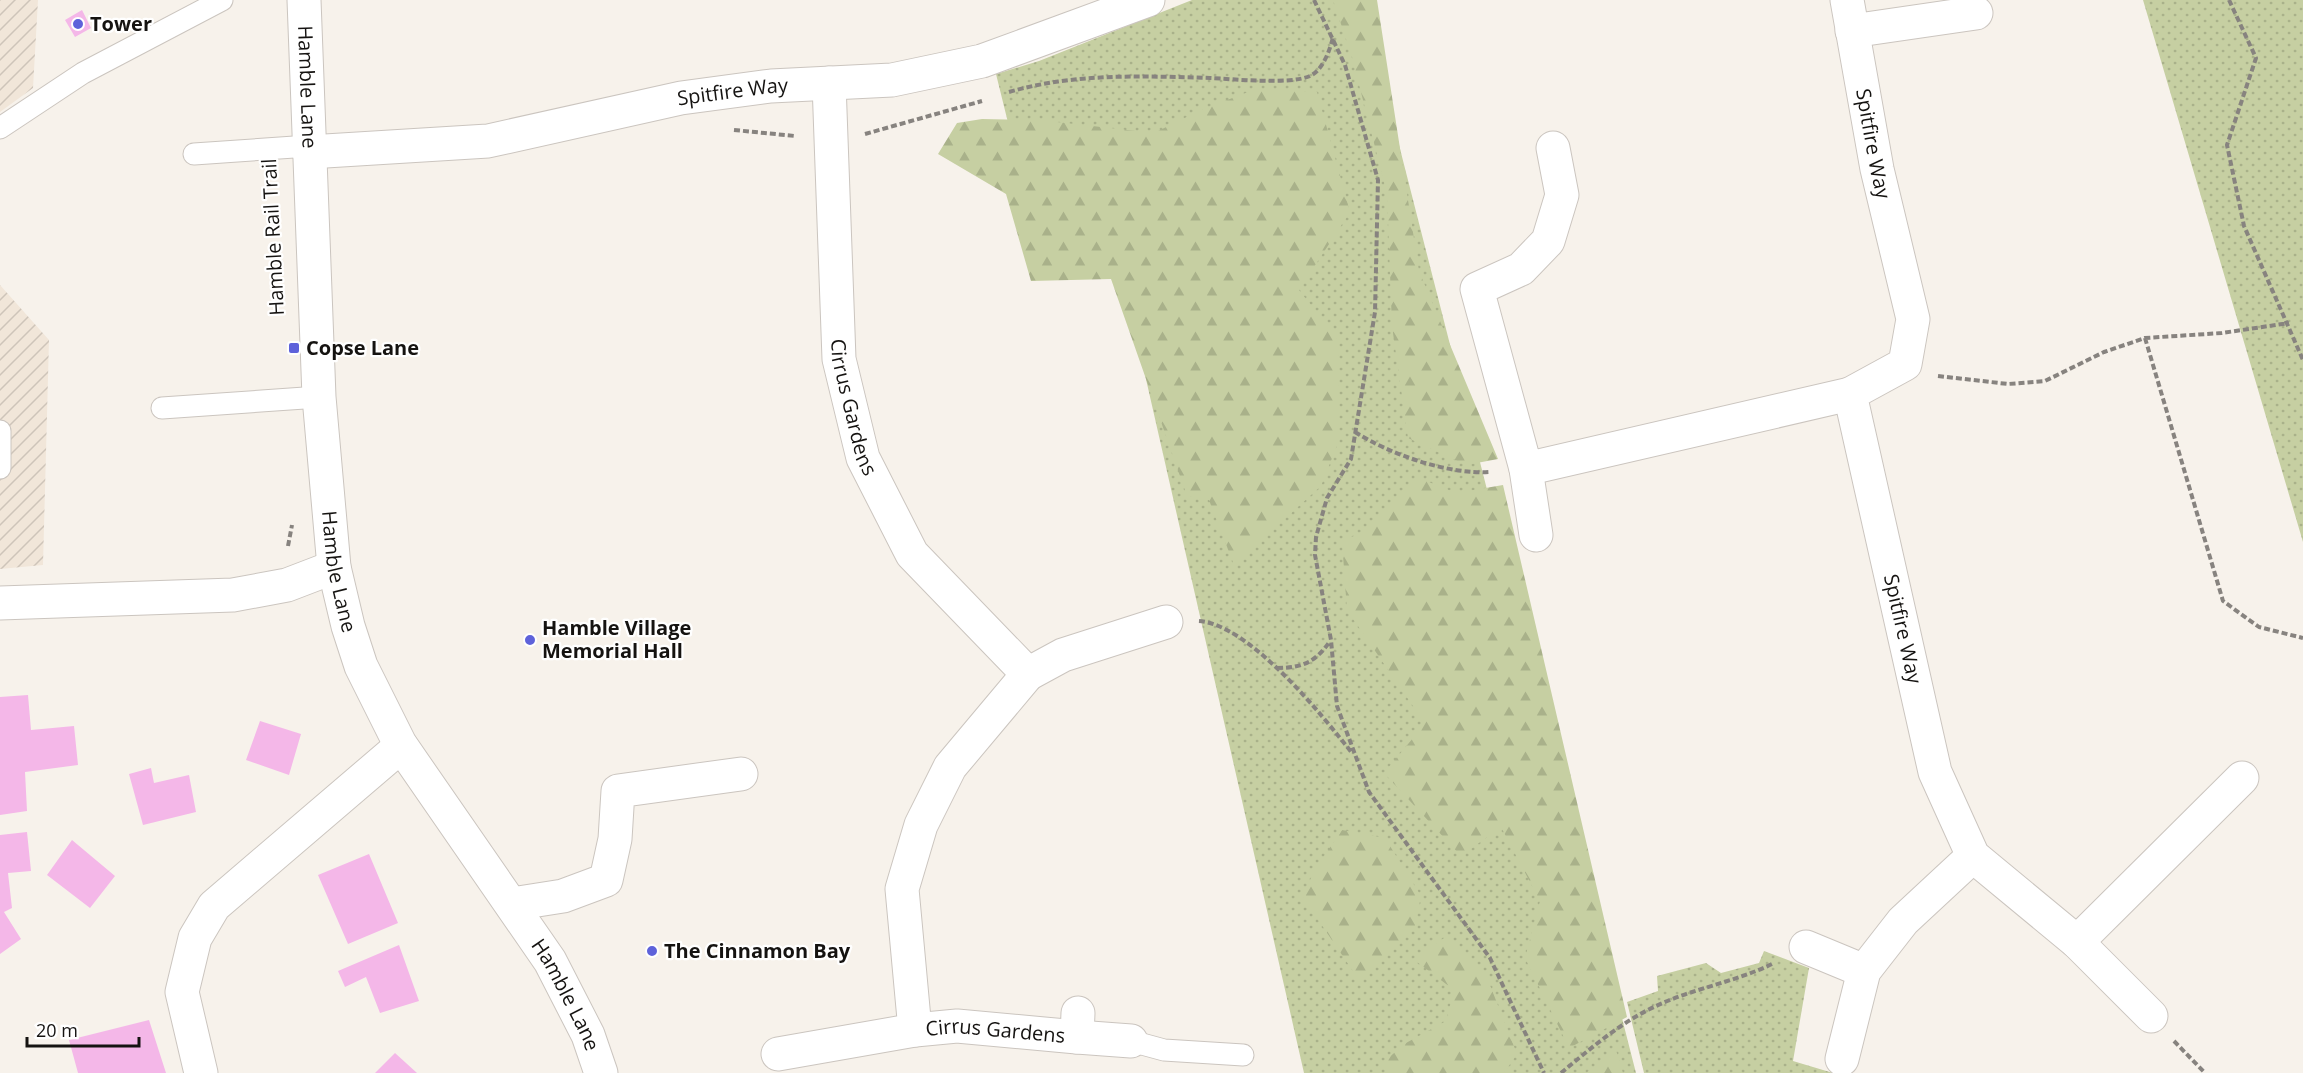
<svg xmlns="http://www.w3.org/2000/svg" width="2303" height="1073" font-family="'Open Sans',sans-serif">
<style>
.industrial{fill:url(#industrial-furrows)}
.grass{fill:url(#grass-dots)}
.forest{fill:url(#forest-firs)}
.building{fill:#f4b7e8}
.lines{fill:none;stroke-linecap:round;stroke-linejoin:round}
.lane-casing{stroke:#cbc5bf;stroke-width:23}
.street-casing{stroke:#cbc5bf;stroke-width:35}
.secondary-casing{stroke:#cbc5bf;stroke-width:35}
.path{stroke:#87837f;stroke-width:4;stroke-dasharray:6 3;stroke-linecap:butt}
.lane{stroke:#fff;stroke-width:21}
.street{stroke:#fff;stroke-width:33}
.secondary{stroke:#fff;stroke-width:33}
.poi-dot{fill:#5e62da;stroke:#fff;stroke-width:2}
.labels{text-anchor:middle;stroke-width:4.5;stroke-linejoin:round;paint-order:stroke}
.poi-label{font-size:20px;font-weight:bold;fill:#151311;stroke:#fff;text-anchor:start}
.street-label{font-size:20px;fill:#151311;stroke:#fff}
</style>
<defs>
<pattern id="industrial-furrows" width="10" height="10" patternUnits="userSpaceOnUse" patternTransform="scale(1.5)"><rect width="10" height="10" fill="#f1e6d9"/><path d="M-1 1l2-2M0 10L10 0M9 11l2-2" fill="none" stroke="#cec4b9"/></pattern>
<pattern id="grass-dots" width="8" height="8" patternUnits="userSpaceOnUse" patternTransform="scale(1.5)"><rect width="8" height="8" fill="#c6cfa2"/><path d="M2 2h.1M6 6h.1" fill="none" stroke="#a9b18a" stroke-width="1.8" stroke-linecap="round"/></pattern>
<pattern id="forest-firs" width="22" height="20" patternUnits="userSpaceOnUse" patternTransform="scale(1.5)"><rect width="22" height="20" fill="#c6cfa2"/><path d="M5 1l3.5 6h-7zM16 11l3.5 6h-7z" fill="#a9b18a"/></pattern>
</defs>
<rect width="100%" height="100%" fill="#f7f2eb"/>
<!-- industrial -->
<path class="industrial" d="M 0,0 L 38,0 L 33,88 L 0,112 Z
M 0,285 L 49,340 L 43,565 L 0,569 Z"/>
<!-- grass -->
<path class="grass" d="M 1192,0 L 1362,0 L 1636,1073 L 1304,1073 L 1120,265 L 1044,268 L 996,74 L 1039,61 Z
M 2143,0 L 2303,0 L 2303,542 Z
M 1764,951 L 1809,968 L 1793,1061 L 1833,1073 L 1644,1073 L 1627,1002 L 1658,991 L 1657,976 L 1706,963 L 1721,973 L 1759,963 Z"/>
<!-- forest -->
<path class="forest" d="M 1333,0 L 1377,0 L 1419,271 L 1498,459 L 1466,465 L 1408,438 L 1392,326 L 1387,194 L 1352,57 Z
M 1256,89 L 1317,92 L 1350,212 L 1299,290 L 1339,341 L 1338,443 L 1321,486 L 1234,565 L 1209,500 L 1187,496 L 1111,279 L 1031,281 L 1006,194 L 938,154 L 957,123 L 982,119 L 1039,120 L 1154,133 L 1201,110 Z
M 1419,478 L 1456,493 L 1503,485 L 1627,1017 L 1569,1048 L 1525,958 L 1540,901 L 1501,827 L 1461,856 L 1384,773 L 1423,726 L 1417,712 L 1347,610 L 1342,541 L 1368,530 Z
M 1342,830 L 1385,838 L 1421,896 L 1415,926 L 1359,980 L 1302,896 L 1316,868 Z
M 1447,936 L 1488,980 L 1517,1054 L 1504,1073 L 1386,1073 L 1387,1059 L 1406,1043 L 1446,1021 L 1454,990 L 1413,959 Z
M 1616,1050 L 1623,1073 L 1586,1073 Z"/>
<!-- building -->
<path class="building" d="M 82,10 L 91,28 L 75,37 L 65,20 Z
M 28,695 L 31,730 L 74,726 L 78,765 L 25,772 L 27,811 L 0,815 L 0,697 Z
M 260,721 L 301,734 L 289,775 L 246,760 Z
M 151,768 L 154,783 L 189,775 L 196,812 L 143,825 L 129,774 Z
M 27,832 L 31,871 L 8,873 L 12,908 L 4,912 L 21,939 L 0,954 L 0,835 Z
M 72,840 L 115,876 L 90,908 L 47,875 Z
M 369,854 L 398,923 L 348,944 L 318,875 Z
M 399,945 L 419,1001 L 380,1013 L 366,977 L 345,987 L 338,971 Z
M 149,1020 L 166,1073 L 78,1073 L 69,1040 Z
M 395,1053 L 417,1073 L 375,1073 Z"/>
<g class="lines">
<defs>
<path id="lane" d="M 0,128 L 83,73 L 222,0
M 194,154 L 309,146
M 162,408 L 319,397
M 0,431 L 0,468
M 1131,1041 L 1164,1050 L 1243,1055"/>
<g id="street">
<path id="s1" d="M 1847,0 L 1877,169 L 1913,319 L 1905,364 L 1850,394 L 1935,772 L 1973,856 L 2077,942 L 2151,1016"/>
<path d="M 1852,31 L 1976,13"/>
<path id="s2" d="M 829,83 L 839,359 L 863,458 L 912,554 L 1028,674 L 950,767 L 921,825 L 902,889 L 915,1030 L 957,1026 L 1077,1037 L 1078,1013"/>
<path d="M 1553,148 L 1562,195 L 1548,241 L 1521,269 L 1477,289 L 1526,469 L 1850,394"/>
<path id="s3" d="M 309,152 L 488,141 L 681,98 L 771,86 L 892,80 L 982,61 L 1148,0"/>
<path d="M 1526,469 L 1536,535"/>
<path d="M 0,603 L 233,595 L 287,585 L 334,567"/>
<path d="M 1028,674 L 1063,655 L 1166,622"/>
<path d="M 512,904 L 563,896 L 606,880 L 615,839 L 618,791 L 741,774"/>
<path d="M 2077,942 L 2242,778"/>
<path d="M 1806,947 L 1864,971"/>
<path d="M 1077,1037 L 1131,1041"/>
<path d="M 778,1054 L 915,1030"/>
<path d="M 1842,1059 L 1864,971 L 1903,921 L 1973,856"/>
<path d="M 201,1073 L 182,992 L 195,938 L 214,906 L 401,746"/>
</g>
<g id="secondary">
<path id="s4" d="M 304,0 L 319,397 L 334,567 L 348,626 L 361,666 L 400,744 L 550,961 L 588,1035 L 601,1073"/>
</g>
</defs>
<!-- lane casing -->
<use href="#lane" class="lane-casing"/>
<!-- street casing -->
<use href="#street" class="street-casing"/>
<!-- secondary casing -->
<use href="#secondary" class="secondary-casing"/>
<!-- path -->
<path class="path" d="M 1314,0 L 1345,65 L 1378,180 L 1375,312 L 1351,459 L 1327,498 L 1316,537 L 1315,555 L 1331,640 L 1337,706 L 1369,792 L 1490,958 L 1544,1073
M 2229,0 L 2256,58 L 2227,145 L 2244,226 L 2303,360
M 1009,92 C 1074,73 1142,76 1210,78 C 1234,79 1290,85 1310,76 C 1323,70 1330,50 1333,37
M 734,130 L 795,136
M 865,134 L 982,101
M 2145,338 L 2223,601 L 2259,627 L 2303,638
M 1938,376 L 2008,384 L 2045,381 L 2104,352 L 2145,338 L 2222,333 L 2289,323
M 1355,432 C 1389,454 1449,475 1490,472
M 288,546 L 292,525
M 1199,621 C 1250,625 1322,715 1352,753
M 1277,668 C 1302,668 1316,662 1330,641
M 2174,1041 L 2205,1073
M 1561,1073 C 1590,1049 1621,1022 1656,1006 C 1694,988 1736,982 1774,963"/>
<!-- lane -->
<use href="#lane" class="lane"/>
<!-- street -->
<use href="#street" class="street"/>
<!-- secondary -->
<use href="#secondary" class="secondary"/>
</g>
<!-- markers -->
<g class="poi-dot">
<circle cx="78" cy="24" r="6"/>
<rect x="288" y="342" width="12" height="12" rx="3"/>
<circle cx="530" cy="640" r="6"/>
<circle cx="652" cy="951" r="6"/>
</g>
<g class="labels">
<!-- poi labels -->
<g class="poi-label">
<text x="90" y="31">Tower</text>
<text x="306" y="355">Copse Lane</text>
<text x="542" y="635">Hamble Village<tspan x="542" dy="23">Memorial Hall</tspan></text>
<text x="664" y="958">The Cinnamon Bay</text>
</g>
<!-- street labels -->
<g class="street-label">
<text dy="7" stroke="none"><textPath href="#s4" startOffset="87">Hamble Lane</textPath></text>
<text dy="7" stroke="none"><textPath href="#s3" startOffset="429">Spitfire Way</textPath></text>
<text dy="7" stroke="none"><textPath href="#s1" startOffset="146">Spitfire Way</textPath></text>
<text transform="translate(273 237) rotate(-93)" y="7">Hamble Rail Trail</text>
<text dy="7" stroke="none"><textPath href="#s2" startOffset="326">Cirrus Gardens</textPath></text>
<text dy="7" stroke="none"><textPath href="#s4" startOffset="573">Hamble Lane</textPath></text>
<text dy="7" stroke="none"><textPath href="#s1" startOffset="675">Spitfire Way</textPath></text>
<text dy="7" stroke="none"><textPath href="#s4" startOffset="1059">Hamble Lane</textPath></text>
<text dy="7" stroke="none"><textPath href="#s2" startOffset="1128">Cirrus Gardens</textPath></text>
</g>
</g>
<!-- scale -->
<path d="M27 1037v9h112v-9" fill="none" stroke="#151311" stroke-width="3"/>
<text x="36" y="1037" font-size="18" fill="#151311" stroke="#ffffff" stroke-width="4.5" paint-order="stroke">20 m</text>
</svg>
